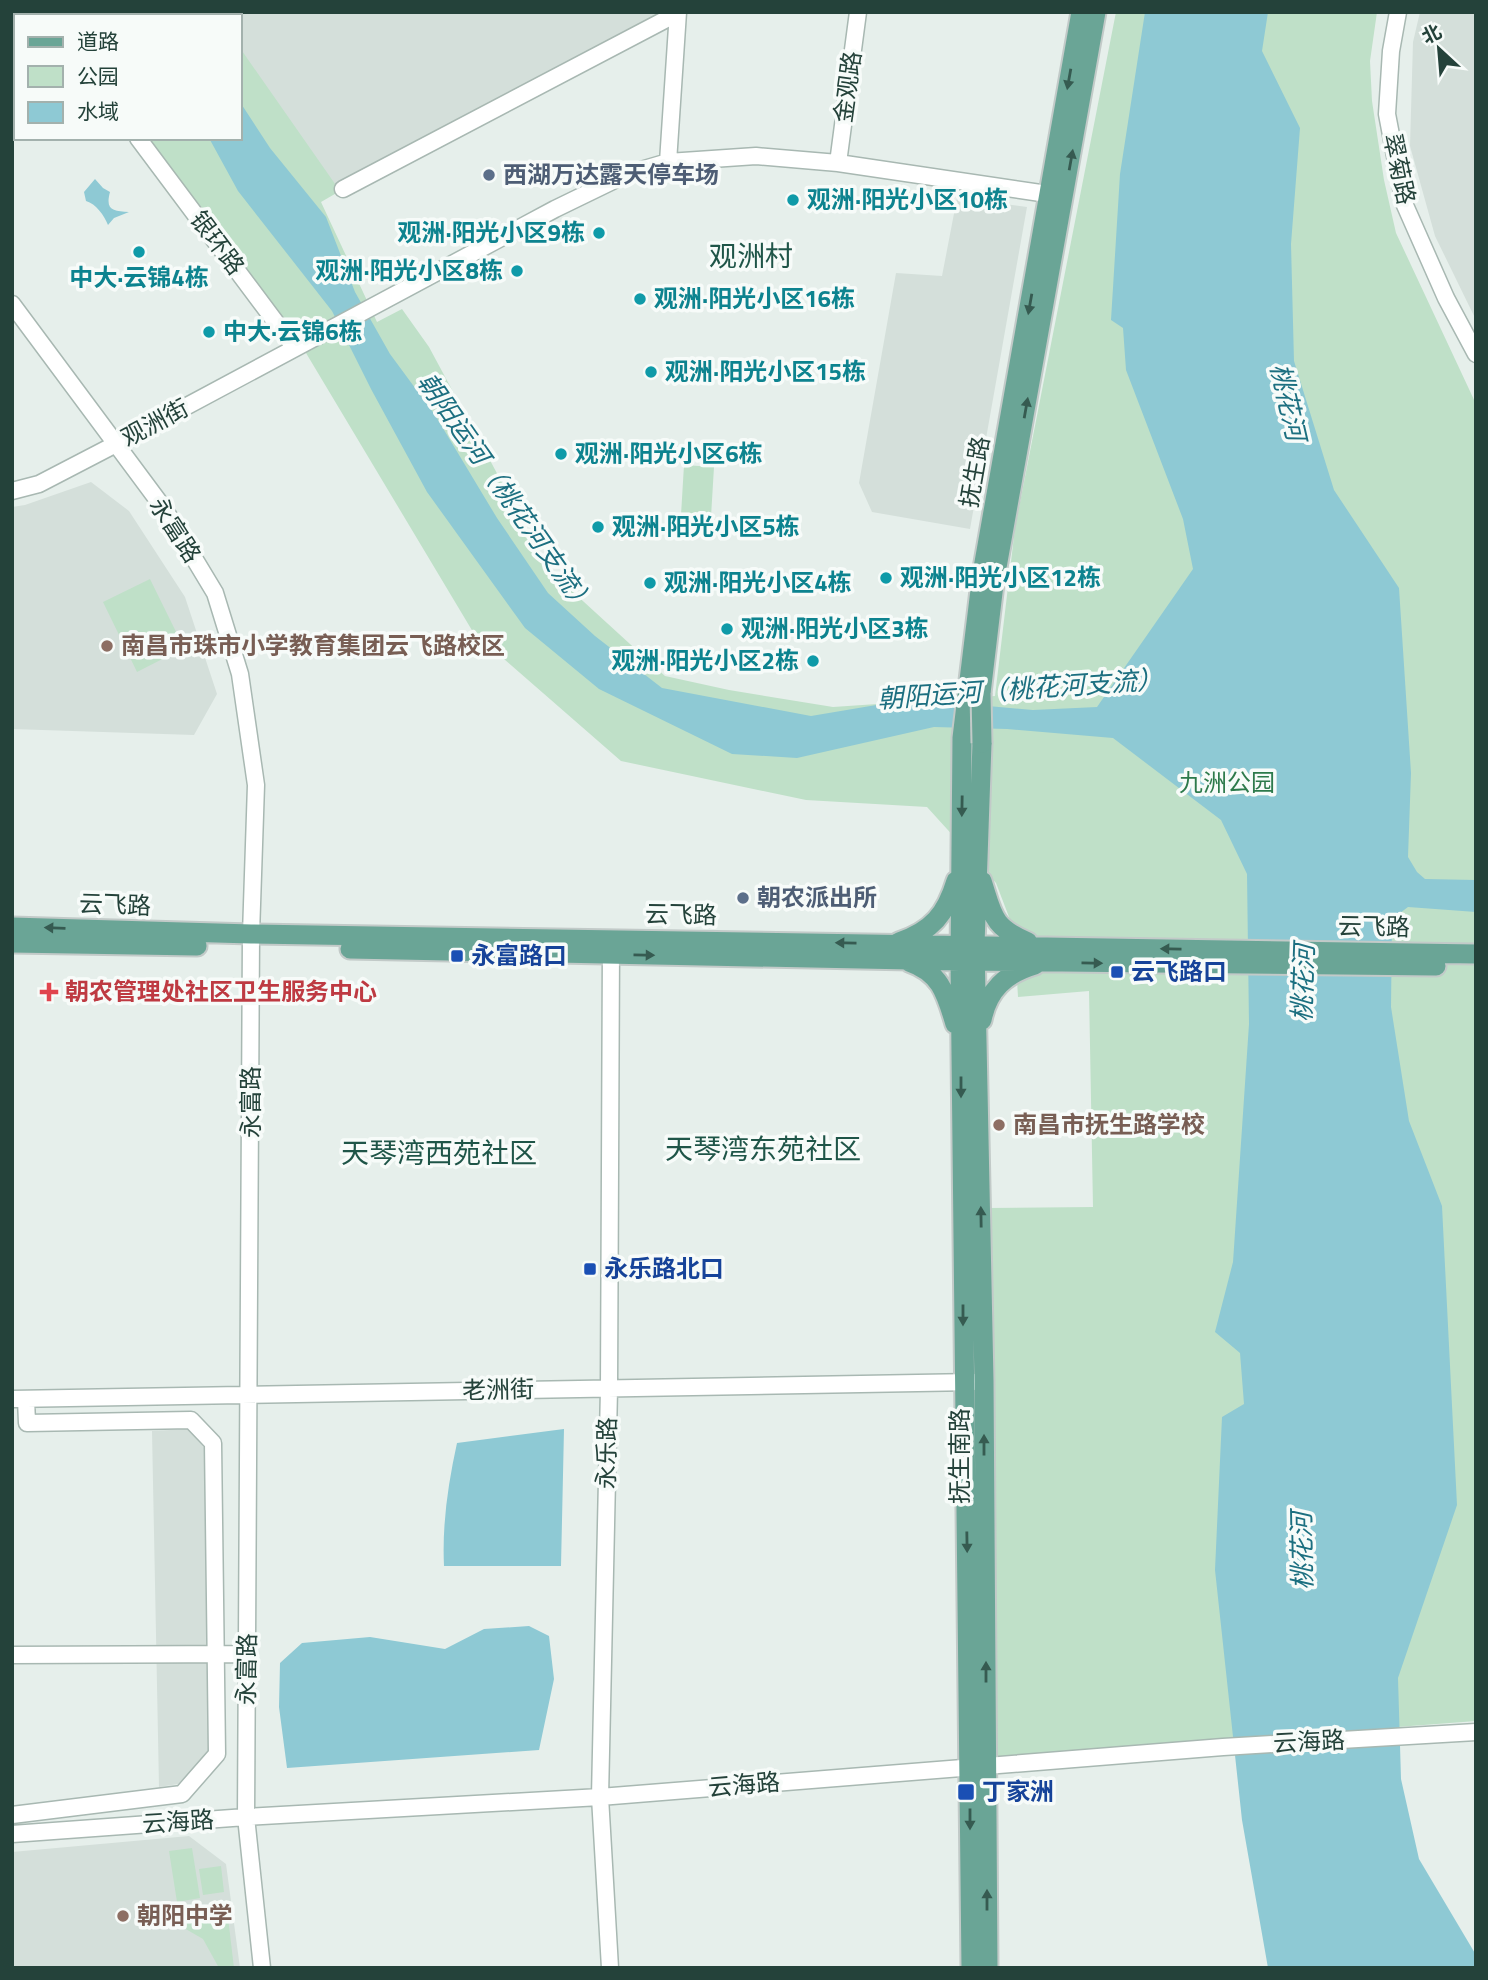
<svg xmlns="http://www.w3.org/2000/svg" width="1488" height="1980" font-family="'Titillium Web','Noto Sans SC',sans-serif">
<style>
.built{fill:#d4dfda}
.green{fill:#bfe0c8}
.water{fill:#8ec9d4}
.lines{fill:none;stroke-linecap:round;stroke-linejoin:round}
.minor-casing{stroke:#a8b8b2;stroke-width:19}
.major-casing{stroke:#c2cac8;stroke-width:23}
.minor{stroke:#fff;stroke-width:16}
.major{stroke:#6aa596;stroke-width:19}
.major-bridge-casing{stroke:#c2cac8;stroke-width:23;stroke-linecap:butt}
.major-bridge{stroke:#6aa596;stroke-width:19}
.oneway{fill:#365b51}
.service-dot{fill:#5c6f8a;stroke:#f7fbf9;stroke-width:2.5}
.culture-dot{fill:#0f9aa8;stroke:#f7fbf9;stroke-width:2.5}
.education-dot{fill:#8d6e63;stroke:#f7fbf9;stroke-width:2.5}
.transit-dot{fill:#1a4fb4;stroke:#f7fbf9;stroke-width:2.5}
.health-dot{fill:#e0444e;stroke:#f7fbf9;stroke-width:2.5}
.labels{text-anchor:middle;stroke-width:7;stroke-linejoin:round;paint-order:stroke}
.street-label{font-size:24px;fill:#24423a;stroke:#f7fbf9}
.service-label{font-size:24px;font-weight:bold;fill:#4e5e75;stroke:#f7fbf9;text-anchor:start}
.culture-label{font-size:24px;font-weight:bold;fill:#0d838f;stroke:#f7fbf9;text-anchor:start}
.education-label{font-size:24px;font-weight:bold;fill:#785e54;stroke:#f7fbf9;text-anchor:start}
.park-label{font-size:24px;fill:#2d7a4b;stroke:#f7fbf9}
.transit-label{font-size:24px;font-weight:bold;fill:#164399;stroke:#f7fbf9;text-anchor:start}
.health-label{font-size:24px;font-weight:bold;fill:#be3a42;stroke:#f7fbf9;text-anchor:start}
.water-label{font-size:26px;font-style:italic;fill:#1c6f80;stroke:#f7fbf9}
.quarter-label{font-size:28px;fill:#1f5548;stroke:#f7fbf9}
</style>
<rect width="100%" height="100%" fill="#e6efeb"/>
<!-- built -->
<path class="built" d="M 183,12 L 658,12 L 657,22 L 320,198 L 240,72 L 240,16 L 186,16 Z
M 1420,12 L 1476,12 L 1476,320 L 1435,236 L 1410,146 L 1413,42 Z
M 957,198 L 1027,207 L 970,529 L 872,512 L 859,483 L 896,273 L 942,276 Z
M 91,482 L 129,511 L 185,597 L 217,694 L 194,735 L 12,729 L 12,507 L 25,505 Z
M 188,1429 L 206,1450 L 208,1753 L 178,1784 L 159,1787 L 152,1431 Z
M 189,1836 L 226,1864 L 240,1968 L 12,1968 L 12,1852 Z"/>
<!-- green -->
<path class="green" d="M 1116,12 L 1377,12 L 1370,61 L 1372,101 L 1384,180 L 1396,233 L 1476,404 L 1476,1721 L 991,1758 L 989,1208 L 1093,1207 L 1089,991 L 1018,997 L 1014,930 L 996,883 L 927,807 L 806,800 L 621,761 L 473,632 L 306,353 L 147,138 L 240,138 L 240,48 L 340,191 L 321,202 L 377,322 L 402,309 L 429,347 L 549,570 L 665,676 L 729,690 L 833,707 L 995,696 L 1015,528 Z
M 684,465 L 714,467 L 711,517 L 681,515 Z
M 150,579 L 184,648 L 137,672 L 103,602 Z
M 192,1848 L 200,1898 L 177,1902 L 169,1851 Z
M 221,1866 L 224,1892 L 203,1895 L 199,1869 Z
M 227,1909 L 234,1968 L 219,1968 L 203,1939 L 184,1928 L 188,1914 Z"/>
<!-- water -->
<path class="water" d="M 1145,12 L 1268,12 L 1262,51 L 1300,128 L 1291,244 L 1294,361 L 1334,490 L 1399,588 L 1411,773 L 1408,857 L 1417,872 L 1425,879 L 1476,880 L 1476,912 L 1408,907 L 1392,919 L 1391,1007 L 1409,1121 L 1442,1206 L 1457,1505 L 1398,1678 L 1401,1779 L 1419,1859 L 1476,1955 L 1476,1968 L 1268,1968 L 1242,1820 L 1215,1570 L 1222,1417 L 1244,1404 L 1240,1353 L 1215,1332 L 1233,1262 L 1249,1024 L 1247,874 L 1221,820 L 1113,738 L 1007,729 L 934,727 L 797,758 L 732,754 L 599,689 L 525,628 L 427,492 L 371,389 L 332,311 L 238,191 L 209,138 L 240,138 L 240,102 L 270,148 L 326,217 L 355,292 L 390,354 L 435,415 L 497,518 L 548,593 L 595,636 L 662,688 L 811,716 L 912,699 L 1033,710 L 1097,707 L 1193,569 L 1183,519 L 1126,370 L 1123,328 L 1111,320 L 1120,174 Z
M 95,179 L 103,188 L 110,192 C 105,210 113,211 129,212 L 114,218 L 108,225 C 104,215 96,204 86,201 L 84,192 Z
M 564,1429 L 561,1566 L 444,1566 C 442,1525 448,1484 457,1443 Z
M 529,1626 L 549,1636 L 554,1679 L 539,1750 L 287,1768 L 279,1707 L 280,1663 L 302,1643 L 370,1637 L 445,1649 L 484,1629 Z"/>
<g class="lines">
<defs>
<path id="minor" d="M 44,12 L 47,16
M 1398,12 L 1391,51 L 1387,114 L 1404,203 L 1446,298 L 1476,354
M 123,16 L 129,12
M 12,73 L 16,71
M 138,138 L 295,348
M 668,162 L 678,12
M 838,163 L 858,12
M 343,189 L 678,13
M 12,304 L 165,510 L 215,593 L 240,674 L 256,785 L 251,934 L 246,1817 L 262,1968
M 12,491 L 39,484 L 116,444 L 555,209 L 627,174 L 668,162 L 756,156 L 838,163 L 1061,196
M 12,1399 L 974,1382
M 12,1655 L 247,1654
M 12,1815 L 182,1794 L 217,1754 L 213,1443 L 191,1420 L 27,1423 L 26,1399
M 12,1834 L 246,1817 L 600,1797 L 1223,1747 L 1476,1732
M 610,1968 L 600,1797 L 609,1389 L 611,945"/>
<path id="major" d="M 981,693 L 994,584 L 1096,12
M 982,743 L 975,945 L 984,1381 L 988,1968
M 982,881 C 993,915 992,927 1028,942
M 12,927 L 251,934 L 1476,954
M 899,942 C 932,931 946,914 956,881
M 12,943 L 197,946
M 350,949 L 960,961 L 1436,966
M 909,962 C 941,973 946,994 955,1024
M 982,1020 C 988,990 1005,974 1035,965
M 971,1968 L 960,961 L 962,738 L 982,574 L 1081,12"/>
</defs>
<!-- minor casing -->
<use href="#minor" class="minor-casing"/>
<!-- major casing -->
<use href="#major" class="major-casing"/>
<!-- minor -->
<use href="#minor" class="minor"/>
<!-- major -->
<use href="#major" class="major"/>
<defs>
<path id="major-bridge" d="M 981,693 L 982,743"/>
</defs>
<!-- major-bridge casing -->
<use href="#major-bridge" class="major-bridge-casing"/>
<!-- major-bridge -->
<use href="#major-bridge" class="major-bridge"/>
</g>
<!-- one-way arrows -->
<defs><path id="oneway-solid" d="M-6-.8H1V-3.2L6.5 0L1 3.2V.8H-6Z" transform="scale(1.75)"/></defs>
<g class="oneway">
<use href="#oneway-solid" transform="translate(1069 79) rotate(100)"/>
<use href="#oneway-solid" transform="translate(1071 160) rotate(-80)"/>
<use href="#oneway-solid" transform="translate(1030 304) rotate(100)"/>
<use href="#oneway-solid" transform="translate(1026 408) rotate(-80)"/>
<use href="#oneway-solid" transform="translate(962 806) rotate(91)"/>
<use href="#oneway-solid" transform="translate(55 928) rotate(-178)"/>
<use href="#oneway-solid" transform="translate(846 943) rotate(-179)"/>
<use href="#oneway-solid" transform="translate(1171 949) rotate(-179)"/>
<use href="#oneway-solid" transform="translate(644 955) rotate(1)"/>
<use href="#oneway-solid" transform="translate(1092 963) rotate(1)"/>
<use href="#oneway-solid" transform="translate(961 1087) rotate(90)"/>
<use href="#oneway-solid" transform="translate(981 1217) rotate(-91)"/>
<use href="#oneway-solid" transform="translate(963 1315) rotate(90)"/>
<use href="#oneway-solid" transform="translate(984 1445) rotate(-90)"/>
<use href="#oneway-solid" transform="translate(967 1542) rotate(89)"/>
<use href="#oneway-solid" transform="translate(986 1672) rotate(-90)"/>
<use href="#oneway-solid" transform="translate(970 1819) rotate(90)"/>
<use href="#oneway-solid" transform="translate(987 1900) rotate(-90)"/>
</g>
<!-- markers -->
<g class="service-dot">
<circle cx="489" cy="175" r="7"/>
<circle cx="743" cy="898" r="7"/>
</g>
<g class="culture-dot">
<circle cx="793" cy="200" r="7"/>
<circle cx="599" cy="233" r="7"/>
<circle cx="139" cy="252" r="7"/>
<circle cx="517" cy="271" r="7"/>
<circle cx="640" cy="299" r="7"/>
<circle cx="209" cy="332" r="7"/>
<circle cx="651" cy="372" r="7"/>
<circle cx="561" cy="454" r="7"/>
<circle cx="598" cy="527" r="7"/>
<circle cx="886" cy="578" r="7"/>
<circle cx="650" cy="583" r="7"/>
<circle cx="727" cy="629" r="7"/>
<circle cx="813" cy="661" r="7"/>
</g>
<g class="education-dot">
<circle cx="107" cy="646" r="7"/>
<circle cx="999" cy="1125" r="7"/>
<circle cx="123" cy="1916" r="7"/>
</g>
<g class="transit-dot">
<rect x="450" y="949" width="14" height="14" rx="3.5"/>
<rect x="1110" y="965" width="14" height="14" rx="3.5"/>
<rect x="583" y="1262" width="14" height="14" rx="3.5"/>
<rect x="957" y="1783" width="18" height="18" rx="3.5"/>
</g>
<path class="health-dot" d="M45.5 981.5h7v7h7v7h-7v7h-7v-7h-7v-7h7z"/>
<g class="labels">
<!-- street labels -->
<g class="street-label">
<text transform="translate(848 87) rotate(-82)" y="8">金观路</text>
<text transform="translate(1399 169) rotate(78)" y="8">翠菊路</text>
<text transform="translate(217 243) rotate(53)" y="8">银环路</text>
<text transform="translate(155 423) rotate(-28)" y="8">观洲街</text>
<text transform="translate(975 472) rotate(-80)" y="8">抚生路</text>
<text transform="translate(175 530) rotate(57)" y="8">永富路</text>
<text transform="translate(115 905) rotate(2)" y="8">云飞路</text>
<text transform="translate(681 915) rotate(1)" y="8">云飞路</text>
<text transform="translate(1374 927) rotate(1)" y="8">云飞路</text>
<text transform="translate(251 1102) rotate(-90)" y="8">永富路</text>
<text transform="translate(498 1390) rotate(-1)" y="8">老洲街</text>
<text transform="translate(607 1453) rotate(-89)" y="8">永乐路</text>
<text transform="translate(960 1456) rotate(-90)" y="8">抚生南路</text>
<text transform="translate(247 1669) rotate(-89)" y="8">永富路</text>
<text transform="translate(1309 1742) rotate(-3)" y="8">云海路</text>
<text transform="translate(744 1785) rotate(-5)" y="8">云海路</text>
<text transform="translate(178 1822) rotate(-4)" y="8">云海路</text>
</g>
<!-- service labels -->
<g class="service-label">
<text x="503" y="183">西湖万达露天停车场</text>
<text x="757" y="906">朝农派出所</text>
</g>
<!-- culture labels -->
<g class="culture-label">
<text x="807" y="208">观洲·阳光小区10栋</text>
<text x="585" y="241" text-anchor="end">观洲·阳光小区9栋</text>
<text x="503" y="279" text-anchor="end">观洲·阳光小区8栋</text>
<text x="139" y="286" text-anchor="middle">中大·云锦4栋</text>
<text x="654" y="307">观洲·阳光小区16栋</text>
<text x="223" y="340">中大·云锦6栋</text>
<text x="665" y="380">观洲·阳光小区15栋</text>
<text x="575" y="462">观洲·阳光小区6栋</text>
<text x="612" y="535">观洲·阳光小区5栋</text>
<text x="900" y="586">观洲·阳光小区12栋</text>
<text x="664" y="591">观洲·阳光小区4栋</text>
<text x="741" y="637">观洲·阳光小区3栋</text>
<text x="799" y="669" text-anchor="end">观洲·阳光小区2栋</text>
</g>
<!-- education labels -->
<g class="education-label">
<text x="121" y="654">南昌市珠市小学教育集团云飞路校区</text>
<text x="1013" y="1133">南昌市抚生路学校</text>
<text x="137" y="1924">朝阳中学</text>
</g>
<!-- park labels -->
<g class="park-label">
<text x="1227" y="791">九洲公园</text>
</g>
<!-- transit labels -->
<g class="transit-label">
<text x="471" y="964">永富路口</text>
<text x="1131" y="980">云飞路口</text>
<text x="604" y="1277">永乐路北口</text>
<text x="982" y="1800">丁家洲</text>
</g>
<!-- health labels -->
<g class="health-label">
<text x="65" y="1000">朝农管理处社区卫生服务中心</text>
</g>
<!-- water labels -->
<g class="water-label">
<text transform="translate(1288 402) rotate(77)" y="9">桃花河</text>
<text transform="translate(506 493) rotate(55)" y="9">朝阳运河（桃花河支流）</text>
<text transform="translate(1020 689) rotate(-4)" y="9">朝阳运河（桃花河支流）</text>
<text transform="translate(1303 983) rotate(-88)" y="9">桃花河</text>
<text transform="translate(1302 1551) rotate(-91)" y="9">桃花河</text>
</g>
<!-- quarter labels -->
<g class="quarter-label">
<text x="751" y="266">观洲村</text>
<text x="763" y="1159">天琴湾东苑社区</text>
<text x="439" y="1163">天琴湾西苑社区</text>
</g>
</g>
<!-- border -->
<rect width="1488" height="1980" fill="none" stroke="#24423a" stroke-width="28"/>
<!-- legend -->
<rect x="14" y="14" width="228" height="126" fill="#f7fbf9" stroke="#a3b1ad" stroke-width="2"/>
<rect x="28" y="37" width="35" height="10" fill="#6aa596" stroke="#a3b1ad" stroke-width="2"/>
<text x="77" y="49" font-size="21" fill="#24423a">道路</text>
<rect x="28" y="66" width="35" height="21" fill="#bfe0c8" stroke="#a3b1ad" stroke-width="2"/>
<text x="77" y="84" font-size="21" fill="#24423a">公园</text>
<rect x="28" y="102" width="35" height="21" fill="#8ec9d4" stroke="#a3b1ad" stroke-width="2"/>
<text x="77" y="119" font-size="21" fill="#24423a">水域</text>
<!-- north arrow -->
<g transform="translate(1439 49) rotate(334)" stroke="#f7fbf9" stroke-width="5" paint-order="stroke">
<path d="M0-5L12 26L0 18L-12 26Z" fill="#24423a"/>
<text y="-10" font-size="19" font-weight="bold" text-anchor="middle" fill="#24423a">北</text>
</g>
</svg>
